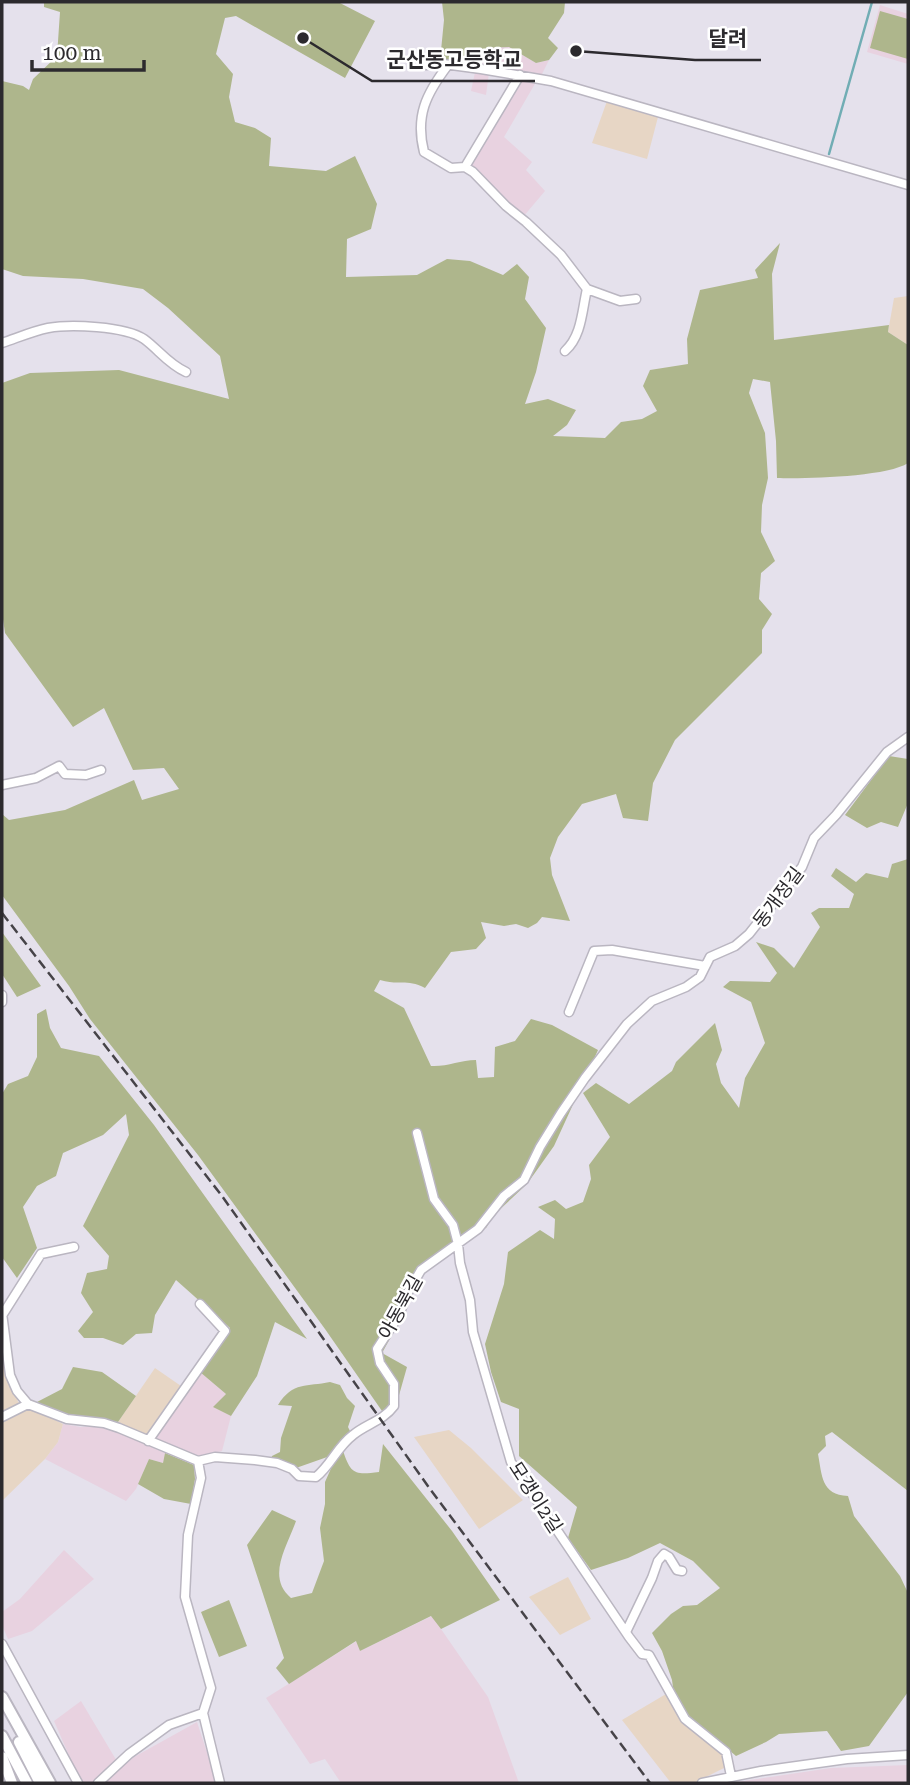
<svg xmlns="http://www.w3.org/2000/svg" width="910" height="1785" font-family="'Roboto Serif','Noto Sans KR',serif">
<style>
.commercial{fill:#e8d2e0}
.industrial{fill:#e7d6c5}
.green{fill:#aeb68c}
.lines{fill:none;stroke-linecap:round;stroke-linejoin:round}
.stream{stroke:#71adb4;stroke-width:2.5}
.minor-casing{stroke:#bab6c1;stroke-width:11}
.highway-casing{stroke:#bab6c1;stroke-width:14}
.minor{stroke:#fff;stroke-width:8}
.highway{stroke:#fff;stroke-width:10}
.rail{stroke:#464348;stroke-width:2.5;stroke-dasharray:10 5;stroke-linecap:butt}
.labels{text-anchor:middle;stroke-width:5;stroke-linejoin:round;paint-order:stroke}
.street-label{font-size:19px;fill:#2c2a2e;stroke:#fff}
.leader{fill:none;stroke:#2c2a2e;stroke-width:2.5}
.callout-dot{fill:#2c2a2e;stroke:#fff;stroke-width:2.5}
.callout-label{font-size:21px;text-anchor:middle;font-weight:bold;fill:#2c2a2e;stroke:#fff;stroke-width:5;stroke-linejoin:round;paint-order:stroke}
</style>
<rect width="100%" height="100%" fill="#e5e1ec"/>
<!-- commercial -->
<path class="commercial" d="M 880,5 L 908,14 L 908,64 L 867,52 Z
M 509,47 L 536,63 L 549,60 L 541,76 L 489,73 L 486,95 L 471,91 L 477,63 L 487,48 Z
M 521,78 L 536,82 L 504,137 L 532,162 L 526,170 L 545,191 L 523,217 L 466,169 Z
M 194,1367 L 226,1394 L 214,1407 L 231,1416 L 222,1451 L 199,1457 L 147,1437 Z
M 63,1424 L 81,1427 L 97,1426 L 125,1435 L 165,1453 L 163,1463 L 149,1459 L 136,1489 L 126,1501 L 45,1459 L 58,1442 Z
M 64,1550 L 94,1579 L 32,1631 L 8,1639 L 2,1625 L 2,1612 L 20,1599 Z
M 432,1616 L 488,1697 L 519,1783 L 341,1783 L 325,1759 L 310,1764 L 266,1698 L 357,1641 L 360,1651 Z
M 81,1701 L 121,1768 L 134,1757 L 197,1722 L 217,1783 L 81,1783 L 54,1721 Z
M 908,1765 L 908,1783 L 730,1783 L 831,1768 Z"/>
<!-- industrial -->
<path class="industrial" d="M 607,101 L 658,117 L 647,159 L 592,143 Z
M 908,296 L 908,345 L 888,332 L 894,298 Z
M 2,1338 L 18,1402 L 63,1424 L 58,1442 L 45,1459 L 2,1501 Z
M 155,1368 L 181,1386 L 147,1437 L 118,1422 Z
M 449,1430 L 471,1448 L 523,1500 L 479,1529 L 414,1437 Z
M 568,1577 L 591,1619 L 560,1635 L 529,1597 Z
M 666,1694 L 681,1720 L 724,1754 L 726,1767 L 694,1783 L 671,1783 L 622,1720 Z"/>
<!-- green -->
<path class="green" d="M 44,2 L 338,2 L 375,21 L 345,78 L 236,16 L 225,18 L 216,54 L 233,74 L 229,97 L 235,122 L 255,128 L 271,138 L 269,166 L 326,171 L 355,156 L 377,204 L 371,229 L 347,239 L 346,277 L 417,275 L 447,259 L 470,261 L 503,275 L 517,264 L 529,277 L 525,299 L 546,328 L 536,372 L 525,404 L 548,399 L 576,410 L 567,425 L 553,436 L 605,438 L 621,422 L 642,419 L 657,411 L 643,386 L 650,370 L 688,364 L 687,339 L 700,290 L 758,278 L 755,270 L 780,243 L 772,274 L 774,340 L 889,325 L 888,332 L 908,345 L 908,463 C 887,477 804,479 777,478 L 776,441 L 770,382 L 753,379 L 749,393 L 765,433 L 768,478 L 762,505 L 761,532 L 775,561 L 761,573 L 759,599 L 772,614 L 762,630 L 762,653 L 675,740 L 653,783 L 648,821 L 623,818 L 616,794 L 582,804 L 558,837 L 550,858 L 552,875 L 570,921 L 542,917 L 537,923 L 528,928 L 516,924 L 504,926 L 481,922 L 486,938 L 476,949 L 451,952 L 425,988 C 406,978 399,986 380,980 L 374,991 L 404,1008 L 431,1066 C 447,1067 460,1060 476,1060 L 478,1078 L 494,1077 L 495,1047 L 515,1041 L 531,1019 L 552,1025 L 598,1050 L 554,1146 L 527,1184 L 494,1215 L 486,1228 L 462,1236 L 409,1285 L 407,1308 L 382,1353 L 407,1367 L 394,1413 L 382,1411 L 325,1329 L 198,1155 L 90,1019 L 69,986 L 2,895 L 2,814 L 9,820 L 65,810 L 134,780 L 142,800 L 179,789 L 164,768 L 133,770 L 104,708 L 73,727 L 5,633 L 2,612 L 2,383 L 30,373 L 119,370 L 229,399 L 220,356 L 168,308 L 143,289 L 83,279 L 23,276 L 2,269 L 2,81 L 23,86 L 29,90 L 33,79 L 57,56 L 60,12 L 44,7 Z
M 442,2 L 565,2 L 564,13 L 548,38 L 558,48 L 549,60 L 536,63 L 509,47 L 487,48 L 477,62 L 476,70 L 439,71 L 444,20 Z
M 880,11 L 908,19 L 908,59 L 870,48 Z
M 889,756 L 908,759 L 908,803 L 898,827 L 881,822 L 867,828 L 845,815 Z
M 908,859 L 908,1491 L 832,1432 L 825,1436 L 826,1446 L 818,1454 C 822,1475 821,1495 848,1496 L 854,1516 L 900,1576 L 908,1593 L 908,1692 L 869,1746 L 841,1751 L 827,1731 L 779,1734 L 766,1742 L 736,1756 L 690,1717 L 674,1695 L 672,1680 L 662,1651 L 652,1633 L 671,1614 L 683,1606 L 697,1605 L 720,1588 L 693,1561 L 660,1543 L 628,1558 L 591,1570 L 568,1538 L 577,1507 L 519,1456 L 519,1409 L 501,1402 L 491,1372 L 485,1344 L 504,1284 L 508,1252 L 540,1230 L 554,1239 L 555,1219 L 538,1207 L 555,1200 L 566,1209 L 583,1202 L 591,1179 L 589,1165 L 610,1137 L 583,1093 L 596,1083 L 629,1104 L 672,1071 L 676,1062 L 715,1023 L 722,1050 L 716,1064 L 721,1083 L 739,1108 L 745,1078 L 765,1043 L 751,1002 L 723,987 L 730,981 L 770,982 L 777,973 L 756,942 L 774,948 L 794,968 L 820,927 L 811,913 L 819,908 L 849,908 L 854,894 L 831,876 L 836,868 L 856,882 L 866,873 L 888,878 L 892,864 Z
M 2,932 L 41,986 L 17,997 L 2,974 Z
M 46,1009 L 50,1028 L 61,1048 L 99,1056 L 154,1125 L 307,1339 L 275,1322 L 257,1376 L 231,1416 L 213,1407 L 226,1394 L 200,1372 L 230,1328 L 176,1280 L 155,1315 L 152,1333 L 136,1334 L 123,1345 L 103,1338 L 84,1338 L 78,1331 L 93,1312 L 81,1293 L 87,1273 L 107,1269 L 109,1256 L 83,1226 L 129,1135 L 126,1114 L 103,1135 L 63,1153 L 56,1176 L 37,1186 L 23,1207 L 37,1248 L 17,1278 L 2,1257 L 2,1094 L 8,1084 L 28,1076 L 37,1057 L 37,1014 Z
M 73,1367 L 102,1372 L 136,1396 L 118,1422 L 50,1411 L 37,1402 L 62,1389 Z
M 330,1382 L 340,1385 L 347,1398 L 355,1406 L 348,1427 L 350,1431 L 330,1456 L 296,1468 L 271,1459 L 272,1456 L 280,1452 L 281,1438 L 292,1406 L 278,1405 C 293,1381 307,1387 330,1382 Z
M 383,1444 L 452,1531 L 500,1600 L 441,1629 L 431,1616 L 360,1651 L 356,1641 L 289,1684 L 276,1668 L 284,1658 L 247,1545 L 272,1510 L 296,1521 C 287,1547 266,1577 291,1598 L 312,1593 L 324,1561 L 320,1528 L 325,1504 L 325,1482 L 333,1464 L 343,1451 C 351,1474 354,1475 379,1472 Z
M 165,1453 L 194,1465 L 195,1479 L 191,1504 L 164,1499 L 138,1484 L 149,1459 L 163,1463 Z
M 229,1600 L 247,1646 L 219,1657 L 201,1612 Z"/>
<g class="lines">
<!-- stream -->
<path class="stream" d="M 829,154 L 872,2"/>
<defs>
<path id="minor" d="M 427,65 L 436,63 L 481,69 L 551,81 L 908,185
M 448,65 C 426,94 415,116 424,152 L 451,168 L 465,167 L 473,172 L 506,206 L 526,222 L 561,255 L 587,289 L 620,301 L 636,299
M 465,167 L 520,75
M 2,343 C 17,338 33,331 48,328 C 70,324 125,326 144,339 C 158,349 168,364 186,372
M 565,351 C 582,336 582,310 587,289
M 2,785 L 36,778 L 59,766 L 65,774 L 86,775 L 101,770
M 2,995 L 2,1002
M 569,1012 L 594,951 L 612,950 L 705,966
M 417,1133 L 434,1199 L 453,1225 L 458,1244 L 460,1263 L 470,1300 L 473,1332 L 511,1462 L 629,1637 L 642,1654 L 649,1655 L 685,1719 L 726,1752 L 731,1776
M 2,1313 L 10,1375 L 17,1391 L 28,1404 L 67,1419 L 104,1423 L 119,1428 L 198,1461 L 215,1457 L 255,1460 L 277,1463 L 292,1469 L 299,1476 L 316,1477 C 331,1465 337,1447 353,1435 C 366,1424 383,1421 394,1406 L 394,1384 L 380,1363 L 377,1349 L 399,1315 L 407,1294 L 421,1270 L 478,1229 L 504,1196 L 524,1180 L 540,1147 L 561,1113 L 585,1078 L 627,1024 L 652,1001 L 686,987 L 700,977 L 710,957 L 735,946 L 749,934 L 802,867 L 814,838 L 836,815 L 887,752 L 908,737
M 3,1314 L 41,1254 L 74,1247
M 2,1417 L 28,1404
M 148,1441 L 225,1331 L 200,1304
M 198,1461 L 201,1478 L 188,1535 L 185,1597 L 211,1688 L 203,1713 L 220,1783
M 626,1632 L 652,1578 L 658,1561 L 664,1554 L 669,1557 L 677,1570 L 682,1571
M 2,1644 L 78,1783
M 98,1783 L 129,1754 L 169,1725 L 203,1713
M 702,1783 L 761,1771 L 847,1759 L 908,1755"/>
<path id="highway" d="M 2,1697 L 50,1783
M 2,1736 L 27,1783
M 19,1742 L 40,1783
M 2,1757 L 12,1783"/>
</defs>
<!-- minor casing -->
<use href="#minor" class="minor-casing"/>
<!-- highway casing -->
<use href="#highway" class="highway-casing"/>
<!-- minor -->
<use href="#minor" class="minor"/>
<!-- highway -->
<use href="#highway" class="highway"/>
<!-- rail -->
<path class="rail" d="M 2,913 L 222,1196 L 430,1489 L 650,1783"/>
</g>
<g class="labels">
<!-- street labels -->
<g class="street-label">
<text transform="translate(778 897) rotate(-53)" y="7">동개정길</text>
<text transform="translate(400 1307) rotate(-61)" y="7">아동북길</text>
<text transform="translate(536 1497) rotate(57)" y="7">모갱이2길</text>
</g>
</g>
<!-- callouts -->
<path class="leader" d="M576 51L695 60H761M303 38L372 81H535"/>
<g class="callout-dot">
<circle cx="576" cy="51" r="7"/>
<circle cx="303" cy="38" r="7"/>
</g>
<g class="callout-label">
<text x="728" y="46">달려</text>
<text x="454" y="67">군산동고등학교</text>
</g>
<!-- border -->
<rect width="910" height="1785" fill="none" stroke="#2c2a2e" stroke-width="7"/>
<!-- scale -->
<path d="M32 60v10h112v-10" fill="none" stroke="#2c2a2e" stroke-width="3.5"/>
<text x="42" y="60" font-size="21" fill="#2c2a2e" stroke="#ffffff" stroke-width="5" paint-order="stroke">100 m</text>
</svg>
